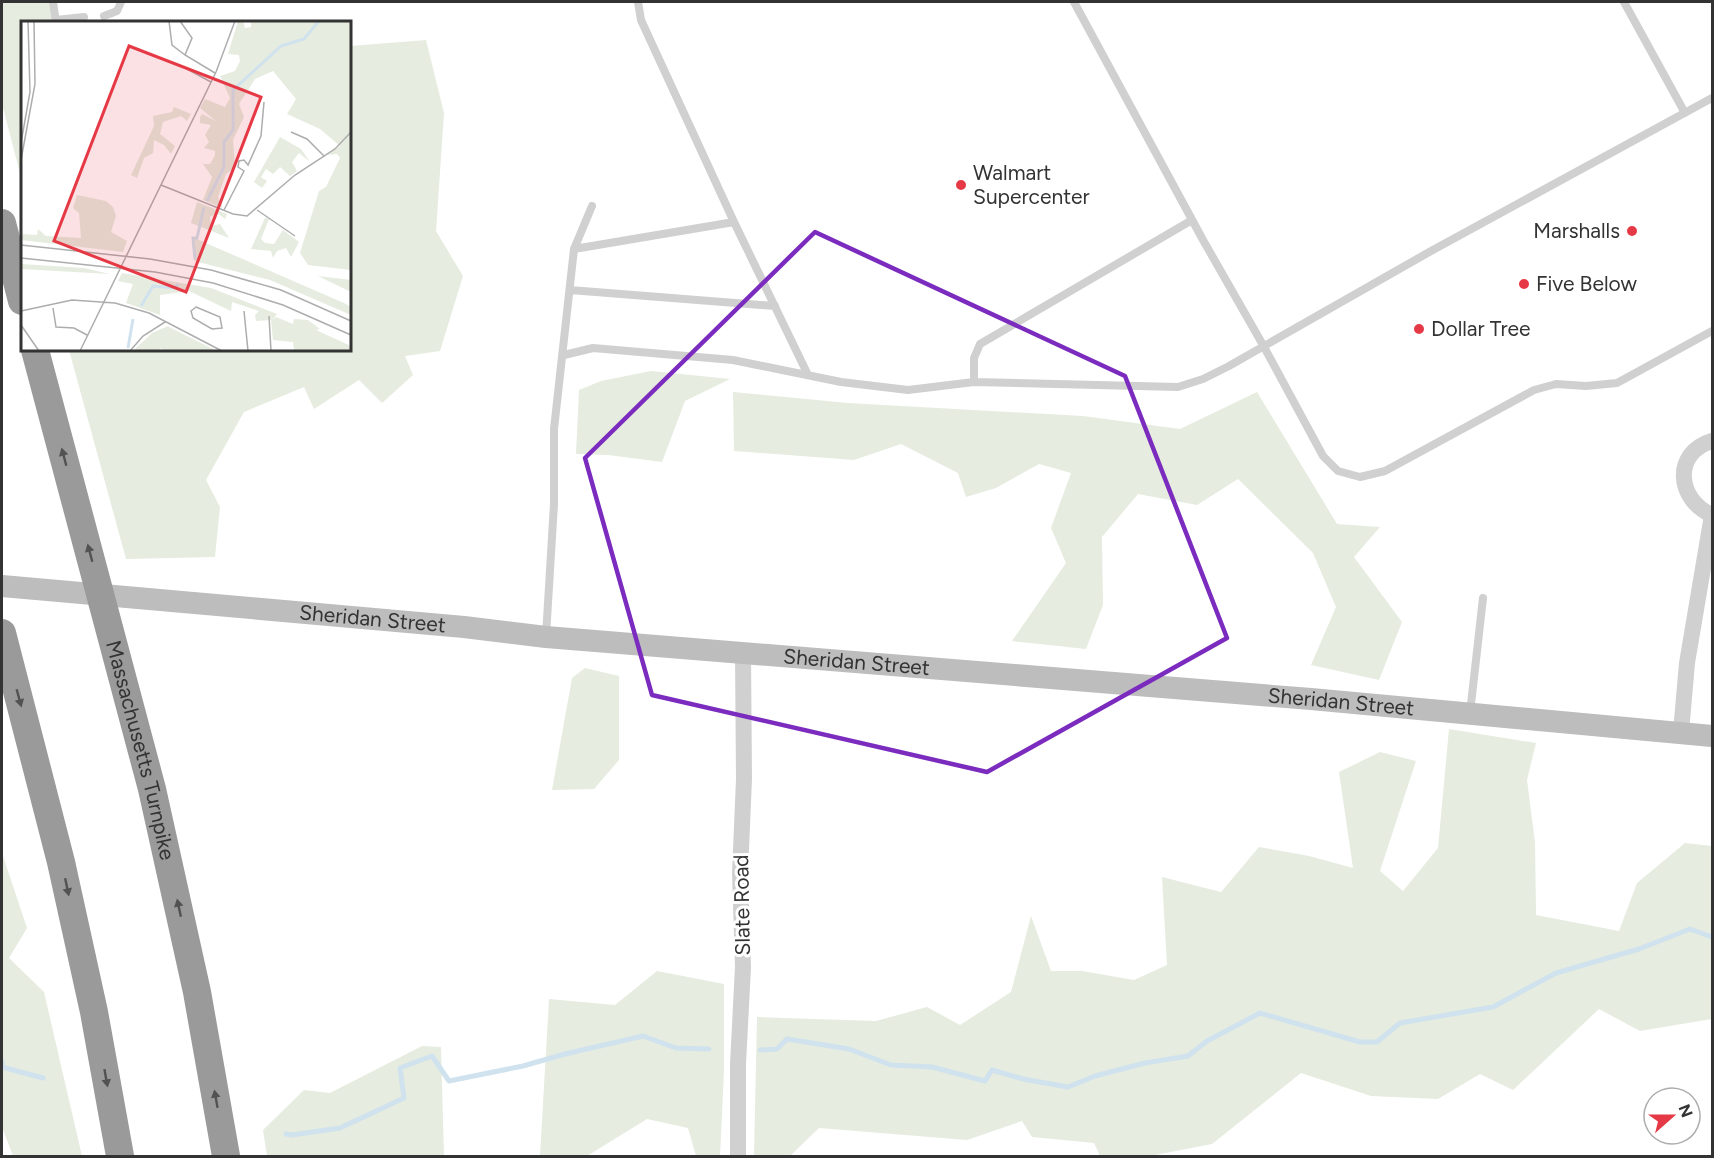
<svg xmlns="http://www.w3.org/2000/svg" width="1714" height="1158" font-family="Figtree,sans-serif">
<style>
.green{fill:#e6ecdf}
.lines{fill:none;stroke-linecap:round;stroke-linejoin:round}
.stream{stroke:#cfe2ee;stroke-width:5}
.lane{stroke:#d0d0d0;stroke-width:8}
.street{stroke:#d0d0d0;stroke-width:16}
.secondary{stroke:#bdbdbd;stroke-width:22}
.highway{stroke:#9a9a9a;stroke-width:28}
.oneway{fill:#525252}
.marked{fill:none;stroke:#7b2cbf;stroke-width:4.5;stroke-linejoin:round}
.poi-dot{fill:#e63946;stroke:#fff;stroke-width:2}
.labels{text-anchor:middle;stroke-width:6;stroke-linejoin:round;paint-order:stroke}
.poi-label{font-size:21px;fill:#333;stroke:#fff;text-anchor:start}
.street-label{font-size:21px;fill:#333;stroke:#fff}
.inset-river{fill:none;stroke:#cfe2ee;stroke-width:3}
.inset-road{fill:none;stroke:#adadad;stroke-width:1.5}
.view{fill:#e63946;fill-opacity:0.15;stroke:#e63946;stroke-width:3}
.inset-edge{fill:none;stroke:#333;stroke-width:3}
</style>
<rect width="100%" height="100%" fill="#fff"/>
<!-- green -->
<path class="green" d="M 2,2 L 52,2 L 54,22 L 22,22 L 22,181 L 2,104 Z
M 426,40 L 444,113 L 436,231 L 463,276 L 440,351 L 405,356 L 413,375 L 382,403 L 359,380 L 314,409 L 304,387 L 244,412 L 206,480 L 220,507 L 215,557 L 126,559 L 69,350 L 350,350 L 350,46 Z
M 651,371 L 730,379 L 685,401 L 662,462 L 608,455 L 576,454 L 579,390 L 601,381 Z
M 733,392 L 848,403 L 1083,416 L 1180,429 L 1257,392 L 1337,524 L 1380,527 L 1354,557 L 1402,622 L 1379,680 L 1311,665 L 1336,607 L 1313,553 L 1238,479 L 1197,505 L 1138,494 L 1102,537 L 1103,605 L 1086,649 L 1012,641 L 1066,563 L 1051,528 L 1071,473 L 1039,464 L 996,488 L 966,497 L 958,473 L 901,444 L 854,460 L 734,451 Z
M 585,668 L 619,676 L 619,760 L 594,789 L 552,790 L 572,678 Z
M 1449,729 L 1536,743 L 1527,780 L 1535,842 L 1536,915 L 1619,931 L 1637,883 L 1685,843 L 1712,846 L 1712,1019 L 1640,1031 L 1599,1009 L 1513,1090 L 1480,1074 L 1438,1099 L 1371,1096 L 1301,1073 L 1212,1144 L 1150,1156 L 1100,1156 L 1094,1143 L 1032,1137 L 1022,1121 L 967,1140 L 819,1128 L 790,1156 L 754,1156 L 757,1017 L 876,1021 L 927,1007 L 960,1025 L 1011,992 L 1031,916 L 1051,971 L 1082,971 L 1134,980 L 1167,965 L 1162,877 L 1221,892 L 1259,847 L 1309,856 L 1353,868 L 1339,772 L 1380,752 L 1416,761 L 1380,871 L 1403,891 L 1438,848 Z
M 2,853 L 27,928 L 9,958 L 44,992 L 82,1156 L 13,1156 L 2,1127 Z
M 657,971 L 724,984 L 724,1071 L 720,1156 L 696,1156 L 688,1128 L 647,1119 L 587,1156 L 540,1156 L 549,999 L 615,1005 Z
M 422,1046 L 441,1047 L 444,1156 L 267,1156 L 263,1130 L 304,1090 L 330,1093 Z"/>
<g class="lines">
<!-- stream -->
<path class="stream" d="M 760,1050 L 777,1049 L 787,1039 L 849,1049 L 891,1065 L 932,1067 L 985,1081 L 992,1070 L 1023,1079 L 1068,1087 L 1095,1076 L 1145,1063 L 1188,1056 L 1207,1041 L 1260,1013 L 1360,1042 L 1377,1042 L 1400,1023 L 1493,1007 L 1556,973 L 1639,949 L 1690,929 L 1712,937
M 2,1061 L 2,1067 L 43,1078
M 286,1134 L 292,1135 L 340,1128 L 404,1098 L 400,1068 L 432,1056 L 449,1081 L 523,1066 L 565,1054 L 643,1036 L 676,1048 L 709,1049"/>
<!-- lane -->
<path class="lane" d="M 53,2 L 56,22
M 638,2 L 641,20 L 734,222 L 808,375
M 1074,2 L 1203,240 L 1263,345 L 1323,456 L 1338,471 L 1360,477 L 1385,471 L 1534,390 L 1556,384 L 1586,386 L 1617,383 L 1712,331
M 1624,2 L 1685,113
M 104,16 L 117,11 L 121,2
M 56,20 L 84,17
M 574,249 L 734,222
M 570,290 L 775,306
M 564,355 L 593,348 L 733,360 L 841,382 L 908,390 L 974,382 L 1178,387 L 1203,379 L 1229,366 L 1431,251 L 1712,98
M 974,382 L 974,358 L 980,344 L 1192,220
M 546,636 L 554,504 L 554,429 L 574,249 L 592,206
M 1470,713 L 1483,598"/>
<!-- street -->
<path class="street" d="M 1712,441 C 1672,453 1677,500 1712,515
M 1681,732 L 1687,663 L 1712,515
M 738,1156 L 738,1064 L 743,967 L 740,873 L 744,779 L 743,653"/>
<!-- secondary -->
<path class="secondary" id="s1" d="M 2,586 L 464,627 L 546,637 L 1311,699 L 1712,736"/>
<!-- highway -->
<g class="highway">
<path d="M 2,223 L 22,301"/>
<path id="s2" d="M 35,350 L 152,789 L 197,992 L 226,1156"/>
<path d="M 2,633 L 61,862 L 94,1012 L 120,1156"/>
</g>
</g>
<!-- one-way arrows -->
<defs><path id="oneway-solid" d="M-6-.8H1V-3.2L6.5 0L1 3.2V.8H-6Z" transform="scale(1.5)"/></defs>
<g class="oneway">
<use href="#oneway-solid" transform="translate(64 457) rotate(-105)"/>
<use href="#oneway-solid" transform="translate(90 553) rotate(-105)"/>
<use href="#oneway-solid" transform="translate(19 698) rotate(75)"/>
<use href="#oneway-solid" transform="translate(67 887) rotate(78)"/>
<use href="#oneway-solid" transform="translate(179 908) rotate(-102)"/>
<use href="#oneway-solid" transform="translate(106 1078) rotate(80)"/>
<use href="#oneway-solid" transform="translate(216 1099) rotate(-100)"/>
</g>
<!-- marked area -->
<path class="marked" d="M 815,232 L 1125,376 L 1227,638 L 987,772 L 652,695 L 585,458 Z"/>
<!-- markers -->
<g class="poi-dot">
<circle cx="961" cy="185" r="6"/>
<circle cx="1632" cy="231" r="6"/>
<circle cx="1524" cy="284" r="6"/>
<circle cx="1419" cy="329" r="6"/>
</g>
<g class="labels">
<!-- poi labels -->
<g class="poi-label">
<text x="973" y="180">Walmart<tspan x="973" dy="24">Supercenter</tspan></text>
<text x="1620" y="238" text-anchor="end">Marshalls</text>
<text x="1536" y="291">Five Below</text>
<text x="1431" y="336">Dollar Tree</text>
</g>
<!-- street labels -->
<g class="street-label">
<text dy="7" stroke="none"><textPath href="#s1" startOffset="372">Sheridan Street</textPath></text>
<text dy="7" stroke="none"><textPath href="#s1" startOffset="858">Sheridan Street</textPath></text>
<text dy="7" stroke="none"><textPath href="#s1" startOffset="1344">Sheridan Street</textPath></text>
<text dy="7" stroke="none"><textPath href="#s2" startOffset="414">Massachusetts Turnpike</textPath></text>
<text transform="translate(742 905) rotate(-91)" y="7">Slate Road</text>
</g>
</g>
<!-- overview -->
<g transform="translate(21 21)">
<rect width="330" height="330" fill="#fff"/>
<path d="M 217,0 L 222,0 L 224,7 L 230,6 L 230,0 L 330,0 L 330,249 L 287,244 L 279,232 L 298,170 L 305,166 L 319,137 L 316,133 L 307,134 L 319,125 L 299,108 L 266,93 L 275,78 L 252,50 L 234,58 L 218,83 L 223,96 L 212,119 L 214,146 L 205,153 L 197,176 L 202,187 L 182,179 L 191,156 L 182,143 L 189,143 L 194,134 L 194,130 L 183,127 L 188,121 L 184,114 L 190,104 L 179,102 L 179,96 L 181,93 L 195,100 L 179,87 L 184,78 L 204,86 L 209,77 L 199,55 L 214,50 L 219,40 L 218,34 L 207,33 ZM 153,86 L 170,93 L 166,100 L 160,95 L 142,101 L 139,113 L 154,125 L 150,133 L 143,124 L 133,119 L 132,132 L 123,137 L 116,157 L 110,154 L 133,105 L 132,95 L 151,91 ZM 259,116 L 280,128 L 289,141 L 278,132 L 271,141 L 276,150 L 269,155 L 259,146 L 252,153 L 245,148 L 240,156 L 246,160 L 241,167 L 233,161 ZM 56,174 L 85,180 L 92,186 L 95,195 L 90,211 L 106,220 L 102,231 L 0,219 L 2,213 L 16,214 L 17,208 L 25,215 L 60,217 L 58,192 L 52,187 ZM 176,181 L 206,193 L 204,198 L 196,192 L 189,196 L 190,205 L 199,203 L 208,217 L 170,202 ZM 244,197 L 248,198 L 240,218 L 244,222 L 253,223 L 262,209 L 278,221 L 270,236 L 265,227 L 256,230 L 252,237 L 250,230 L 230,228 ZM 171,216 L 323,282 L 330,286 L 330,294 L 249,259 L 173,240 ZM 0,243 L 63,247 L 89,253 L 0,248 ZM 101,252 L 190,267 L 256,293 L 251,299 L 255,296 L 272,303 L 273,298 L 287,299 L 299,308 L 295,309 L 330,325 L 330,330 L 273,330 L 272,321 L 252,319 L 250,299 L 235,300 L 234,294 L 238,290 L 211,281 L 210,290 L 168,270 L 139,274 L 139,294 L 105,282 L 112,263 L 97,260 ZM 297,255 L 330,259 L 330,271 ZM 147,305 L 150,307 L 196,330 L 140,330 L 141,326 L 138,330 L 112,330 L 131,312 Z" fill="#e6ecdf"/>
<path class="inset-river" d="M 186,180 L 203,146 L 203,121 L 212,109 L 212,69 L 260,25 L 283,18 L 298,0M 174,238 L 172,217 L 176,217 L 183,186M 120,285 L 132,265 L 154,267 L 157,263M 107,327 L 112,298"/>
<path class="inset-road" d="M 148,0 L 151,24 L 164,34M 159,0 L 171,17 L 164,34 L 194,52M 166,48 L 190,61M 270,111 L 286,118 L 303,135M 0,122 L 9,71 L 7,0M 0,139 L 14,63 L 13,0M 140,164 L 212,193 L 226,195 L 274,154 L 314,128 L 330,111M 203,189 L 223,150 L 217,146 L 218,140 L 223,139 L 227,144 L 240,115 L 243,81M 236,189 L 274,215M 0,224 L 129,238 L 190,249 L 260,269 L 330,300M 0,237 L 134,251 L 192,262 L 262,284 L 330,314M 175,286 L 199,296 L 201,307 L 191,308 L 172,297 L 170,290 ZM 32,287 L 35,306 L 53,307 L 66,314M 0,290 L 51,279 L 94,282 L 128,292 L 201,330M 223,290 L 227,330M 248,295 L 250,330M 0,304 L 18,330M 59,330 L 195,51 L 214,0M 109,330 L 122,315 L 144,301"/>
<path class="view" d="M 108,25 L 240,76 L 165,271 L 33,220 Z"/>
<rect width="330" height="330" class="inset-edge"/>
</g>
<!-- border -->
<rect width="1714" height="1158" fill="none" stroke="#333333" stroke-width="6"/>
<!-- north arrow -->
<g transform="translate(1672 1116) rotate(69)"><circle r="28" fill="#ffffff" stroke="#adadad" stroke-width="1.5"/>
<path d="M0-4.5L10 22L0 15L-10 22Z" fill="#e63946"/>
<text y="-9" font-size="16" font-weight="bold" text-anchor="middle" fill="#333333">N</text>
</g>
</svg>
